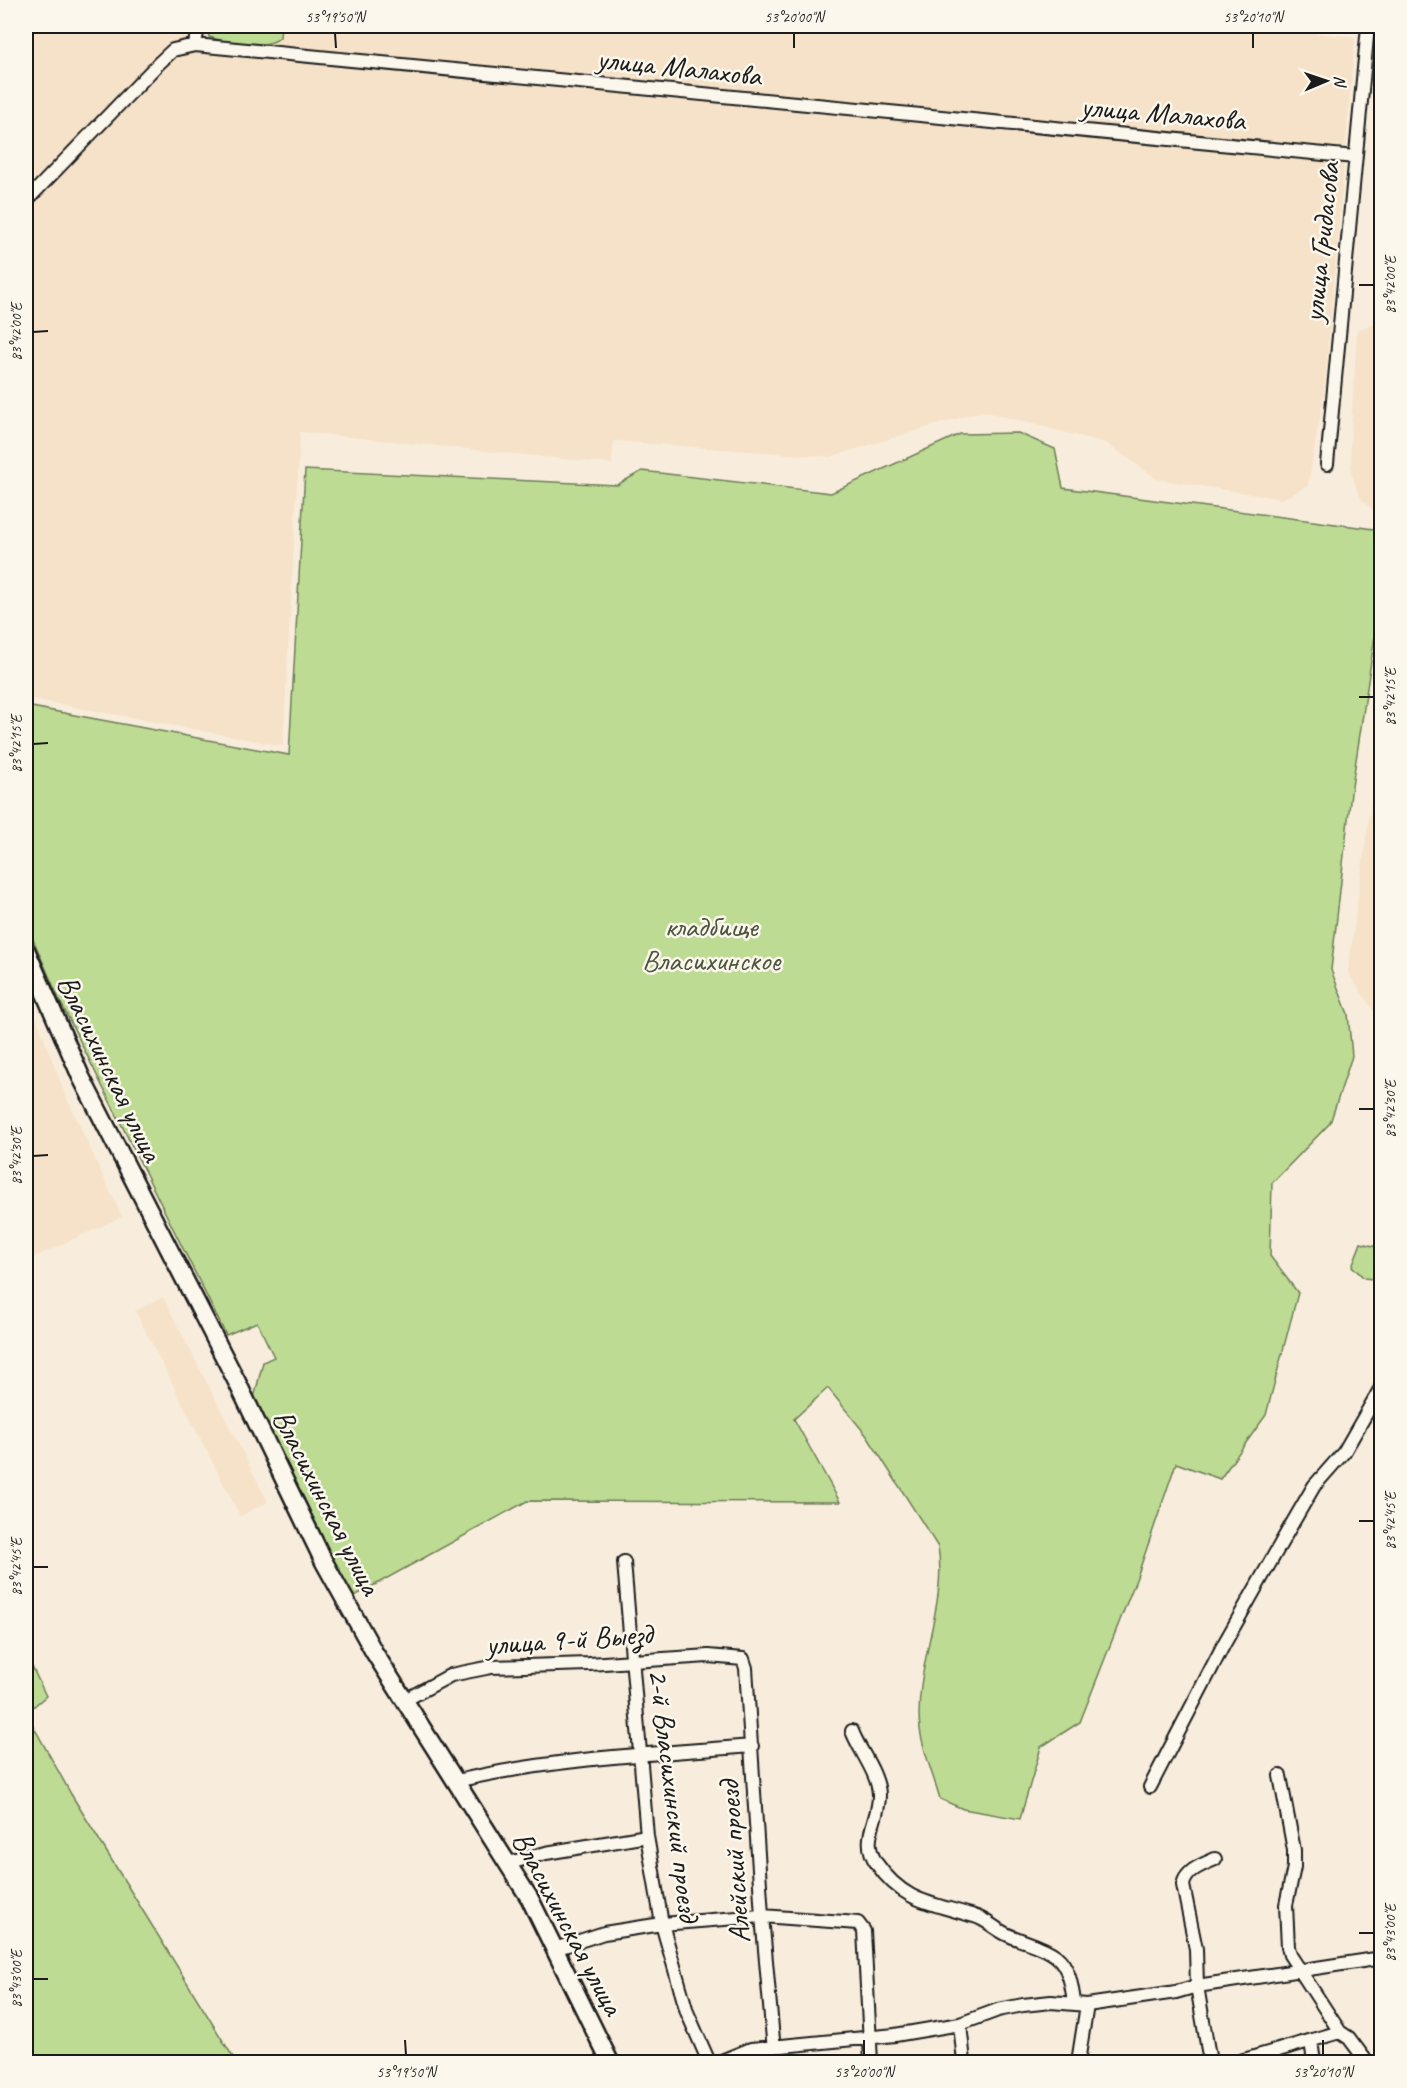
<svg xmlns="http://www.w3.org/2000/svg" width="1407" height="2088" font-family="Caveat,sans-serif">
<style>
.built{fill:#f5e2c9}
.green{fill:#bedb93;stroke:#6d7c58;stroke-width:1.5}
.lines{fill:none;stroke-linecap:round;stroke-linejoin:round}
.street-casing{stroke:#1c1c1c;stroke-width:16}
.secondary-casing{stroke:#1c1c1c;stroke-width:21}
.street{stroke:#fbf7ec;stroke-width:12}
.secondary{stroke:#fbf7ec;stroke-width:16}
.ticks{fill:none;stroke:#1c1c1c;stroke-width:2}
.labels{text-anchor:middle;stroke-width:5;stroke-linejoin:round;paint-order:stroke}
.street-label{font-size:30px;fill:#1c1c1c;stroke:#fbf7ec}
.park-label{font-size:30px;fill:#4d5540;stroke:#fbf7ec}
.neatline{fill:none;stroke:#1c1c1c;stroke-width:2}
.ticks-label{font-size:15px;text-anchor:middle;fill:#1c1c1c}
</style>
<rect width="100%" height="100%" fill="#f8eddc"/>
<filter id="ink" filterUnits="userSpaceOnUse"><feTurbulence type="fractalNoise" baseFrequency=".0167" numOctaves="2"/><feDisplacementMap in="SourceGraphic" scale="12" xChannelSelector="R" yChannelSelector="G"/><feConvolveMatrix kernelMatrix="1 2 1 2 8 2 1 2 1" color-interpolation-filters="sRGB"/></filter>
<g filter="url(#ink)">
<!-- built -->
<path class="built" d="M 26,26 L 1279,26 L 1279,29 L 1355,37 L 1324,393 L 1308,486 L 1282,499 L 1157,479 L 1106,443 L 982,411 L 830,457 L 614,441 L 612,464 L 300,432 L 283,746 L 26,698 Z
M 1381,276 L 1381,511 L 1374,511 L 1360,498 L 1352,475 L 1350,447 L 1357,330 L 1377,322 Z
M 1381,728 L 1382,1014 L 1381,1014 L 1375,1013 L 1348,972 Z
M 26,991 L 65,1094 L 122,1217 L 26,1261 Z
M 163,1297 L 268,1502 L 240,1516 L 135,1311 Z"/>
<!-- green -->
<path class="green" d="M 206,26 L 281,26 L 280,37 C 268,51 225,42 209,37 Z
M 1018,433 L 1055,449 L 1063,488 L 1381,530 L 1381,596 L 1351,793 L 1331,970 L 1348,1014 L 1352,1056 L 1330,1123 L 1272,1183 L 1270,1256 L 1298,1293 L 1266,1415 L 1220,1479 L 1176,1463 L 1137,1577 L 1080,1722 L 1041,1747 L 1020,1819 L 963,1809 L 940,1799 C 934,1777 923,1752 920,1729 C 913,1670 948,1604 938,1547 L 867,1436 L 828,1388 L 794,1419 L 840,1502 L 527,1501 L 353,1597 L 253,1402 L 263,1362 L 274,1357 L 257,1322 L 226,1335 L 59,999 L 26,923 L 26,706 L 289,755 L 305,470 L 617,485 L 642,471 L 831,493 L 960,434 Z
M 1361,1243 L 1377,1247 L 1381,1252 L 1381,1280 L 1364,1278 L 1352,1266 Z
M 26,1654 L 46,1696 L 26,1713 L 71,1794 L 236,2062 L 26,2062 Z"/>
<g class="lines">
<defs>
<path id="street" d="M 195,45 L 198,26
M 26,201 L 158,64 L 173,50 L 195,45 L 1355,157
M 1327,464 L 1368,26
M 624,1562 L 647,1836 L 662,1924 L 687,2012 L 709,2062
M 405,1700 L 451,1675 L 491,1667 L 589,1664 L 708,1656 L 743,1659 L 746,1668 L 762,1916 L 775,2062
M 852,1731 C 859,1750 878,1773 879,1794 C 880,1820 859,1839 877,1864 C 904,1903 933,1903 974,1916 C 986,1919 995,1929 1006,1934 C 1022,1942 1042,1945 1056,1956 C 1069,1966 1072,1987 1074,2002
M 1280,1776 L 1294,1850 L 1294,1867 L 1286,1905 L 1288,1947 L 1290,1955 L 1340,2032 L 1349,2038 L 1367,2062
M 457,1781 C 553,1758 654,1754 752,1746
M 1150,1787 L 1224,1644 L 1289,1529 L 1314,1486 L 1344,1452 L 1382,1386
M 509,1863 L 546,1853 L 647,1836
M 555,1949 L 604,1933 L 662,1924 L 762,1916 L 858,1923 L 864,1931 L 871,2062
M 960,2024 L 964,2062
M 1311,2041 L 1314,2062
M 719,2062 L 751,2049 L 895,2035 L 960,2024 L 998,2010 L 1023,2005 L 1051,2002 L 1087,2005 L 1176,1992 L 1197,1986 L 1196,1949 L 1183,1885 C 1186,1870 1202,1865 1215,1859
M 1078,2062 L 1087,2005
M 1210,2062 L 1197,1986 L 1382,1958
M 1237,2062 L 1340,2032"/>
<path id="secondary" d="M 26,950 L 81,1077 L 237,1382 L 324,1562 L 374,1652 L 530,1899 L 610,2062"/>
</defs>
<!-- street casing -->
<use href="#street" class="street-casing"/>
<!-- secondary casing -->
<use href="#secondary" class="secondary-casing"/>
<!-- street -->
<use href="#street" class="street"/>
<!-- secondary -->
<use href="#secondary" class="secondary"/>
</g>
</g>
<!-- ticks -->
<path class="ticks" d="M 335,33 L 336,48M 794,33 L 794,48M 1253,33 L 1253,48M 1359,285 L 1374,285M 33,332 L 48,331M 1359,697 L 1374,697M 33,744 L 48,743M 1359,1109 L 1374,1109M 33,1156 L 48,1155M 1359,1521 L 1374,1521M 33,1567 L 48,1567M 1359,1933 L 1374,1933M 33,1979 L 48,1979M 405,2040 L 406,2055M 864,2040 L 864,2055M 1323,2040 L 1323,2055"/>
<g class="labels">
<!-- street labels -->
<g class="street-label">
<text transform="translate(679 67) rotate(6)" y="10">улица Малахова</text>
<text transform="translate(1163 113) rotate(5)" y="10">улица Малахова</text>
<text transform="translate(1321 242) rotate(-84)" y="10">улица Гридасова</text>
<text transform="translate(110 1068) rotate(64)" y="10">Власихинская улица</text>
<text transform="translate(327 1502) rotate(63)" y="10">Власихинская улица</text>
<text transform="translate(569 1639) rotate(-4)" y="10">улица 9-й Выезд</text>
<text transform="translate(674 1795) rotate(83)" y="10">2-й Власихинский проезд</text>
<text transform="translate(734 1862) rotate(-94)" y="10">Алейский проезд</text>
<text transform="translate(568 1923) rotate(62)" y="10">Власихинская улица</text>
</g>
<!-- park labels -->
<g class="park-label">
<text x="711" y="936">кладбище<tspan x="711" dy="34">Власихинское</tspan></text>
</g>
</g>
<!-- margin -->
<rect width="1407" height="2088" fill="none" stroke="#fbf7ec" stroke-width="66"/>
<!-- north arrow -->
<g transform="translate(1326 81) rotate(88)" stroke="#fbf7ec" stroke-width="4.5" paint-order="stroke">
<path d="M0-4.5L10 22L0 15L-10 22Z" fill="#1c1c1c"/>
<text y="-9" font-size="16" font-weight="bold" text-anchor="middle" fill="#1c1c1c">N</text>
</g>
<rect x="33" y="33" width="1341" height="2022" class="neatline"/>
<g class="ticks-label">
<text x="335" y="22">53°19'50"N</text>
<text x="794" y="22">53°20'00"N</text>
<text x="1253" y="22">53°20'10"N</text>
<text transform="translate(1390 285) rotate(-90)" y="5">83°42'00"E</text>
<text transform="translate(16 332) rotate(-90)" y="5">83°42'00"E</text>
<text transform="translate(1390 697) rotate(-90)" y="5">83°42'15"E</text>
<text transform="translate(16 744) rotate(-90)" y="5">83°42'15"E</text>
<text transform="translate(1390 1109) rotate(-90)" y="5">83°42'30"E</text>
<text transform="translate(16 1156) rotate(-90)" y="5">83°42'30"E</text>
<text transform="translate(1390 1521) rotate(-90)" y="5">83°42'45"E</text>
<text transform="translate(16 1567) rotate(-90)" y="5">83°42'45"E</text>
<text transform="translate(1390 1933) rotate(-90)" y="5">83°43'00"E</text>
<text transform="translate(16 1979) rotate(-90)" y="5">83°43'00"E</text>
<text x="406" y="2077">53°19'50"N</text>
<text x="864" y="2077">53°20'00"N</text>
<text x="1323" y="2077">53°20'10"N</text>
</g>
</svg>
